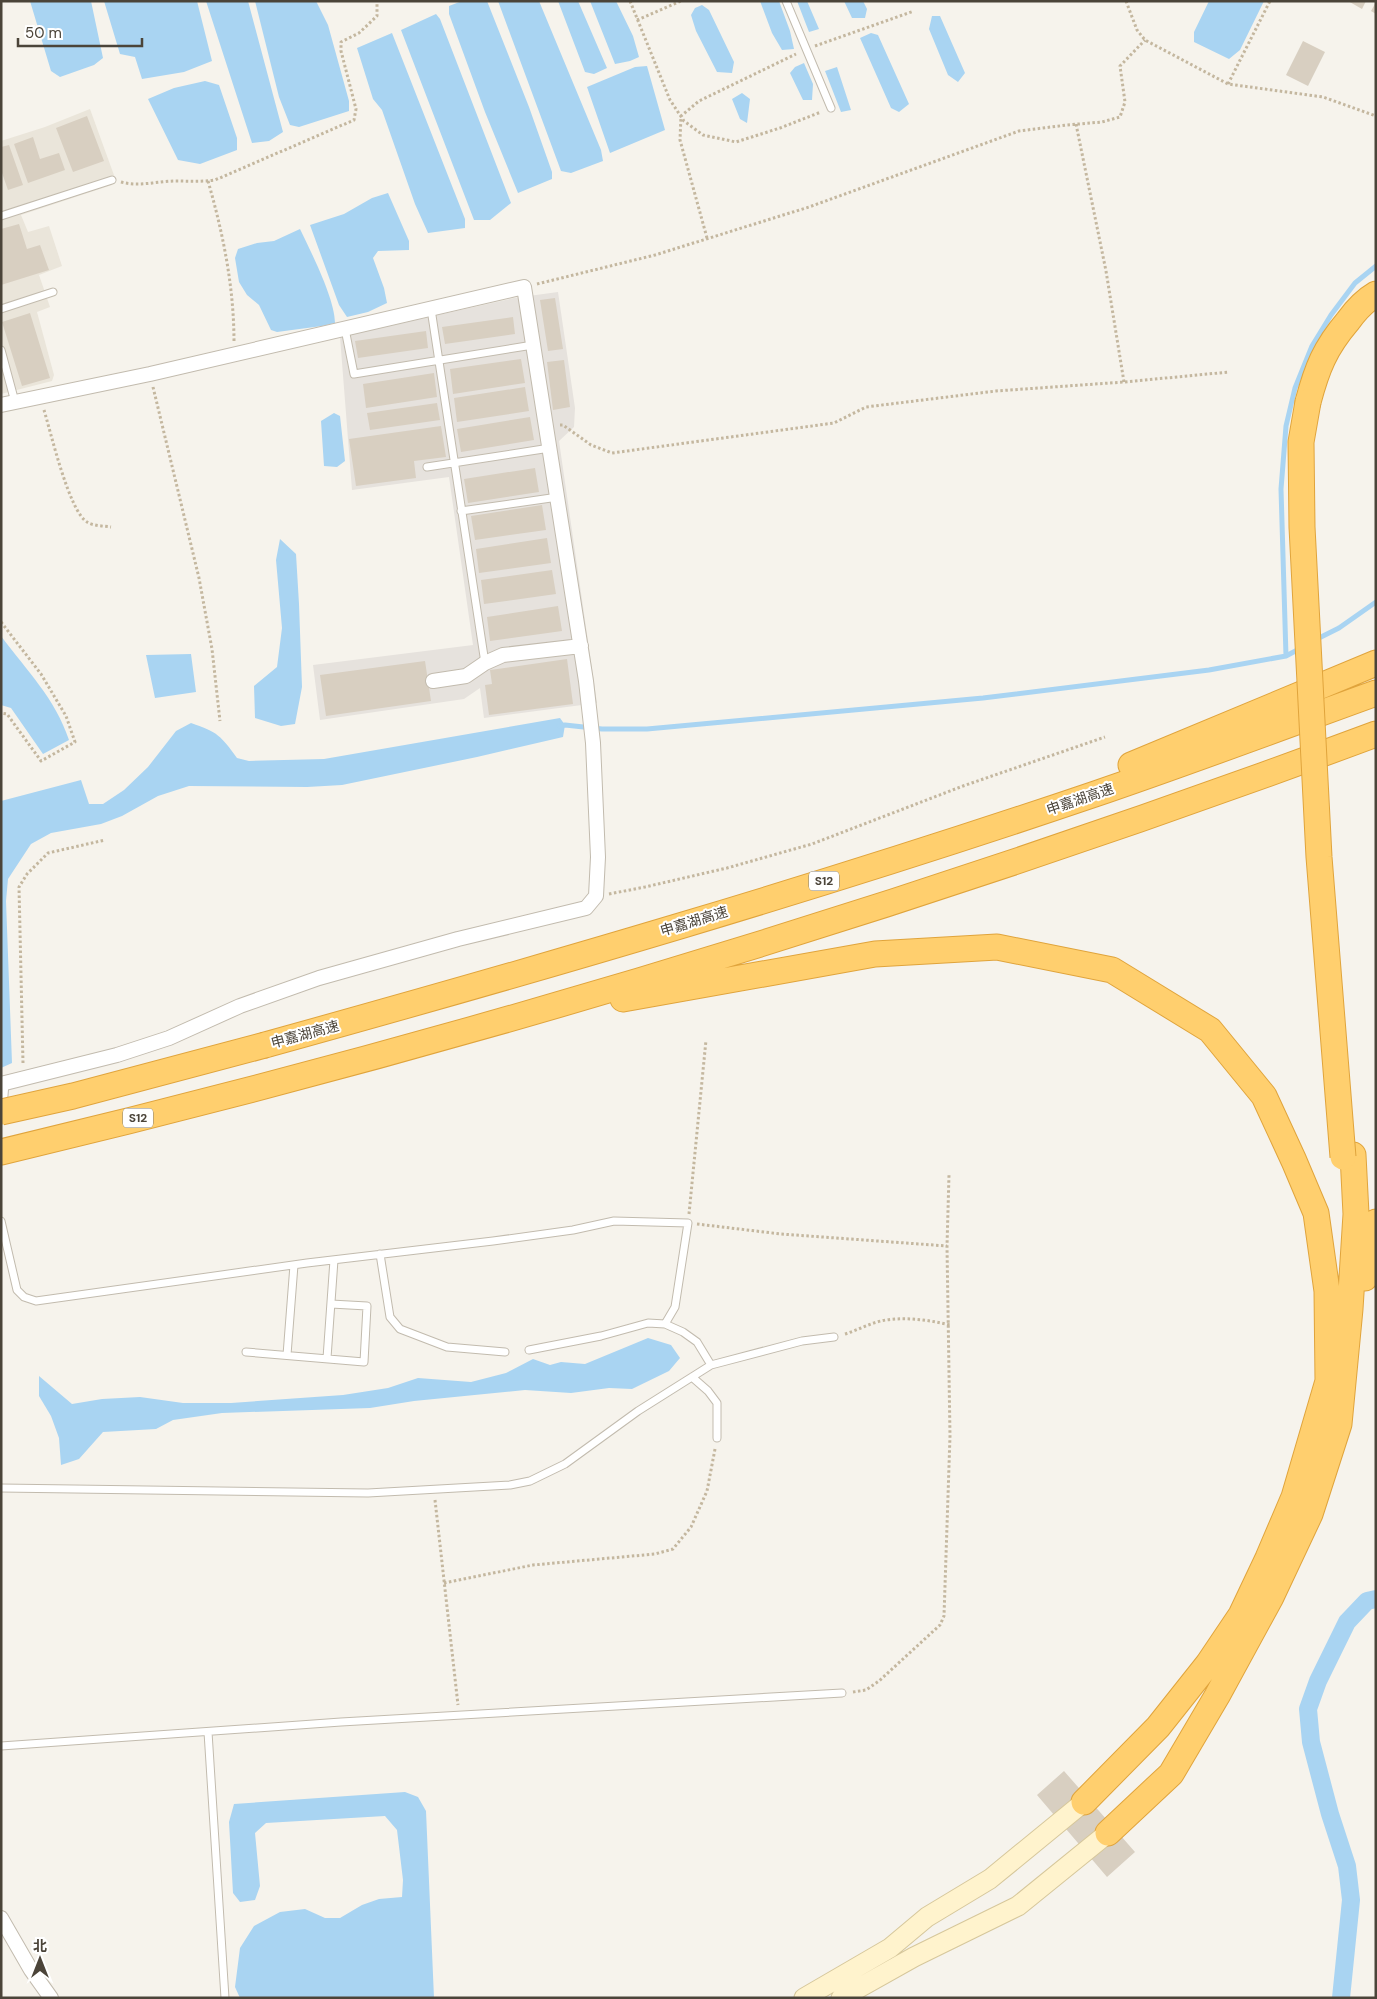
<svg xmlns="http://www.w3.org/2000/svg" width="1377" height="1999" font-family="'DM Sans','Noto Sans SC',sans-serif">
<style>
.residential{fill:#eae5da}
.industrial{fill:#e6e2dd}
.water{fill:#a9d4f2}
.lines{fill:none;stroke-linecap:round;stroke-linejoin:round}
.stream{stroke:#a9d4f2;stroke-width:5}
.canal{stroke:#a9d4f2;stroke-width:18}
.building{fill:#d8cfc1}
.lane-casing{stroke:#c2bbae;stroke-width:9}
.street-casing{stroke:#c2bbae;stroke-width:16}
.secondary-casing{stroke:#d6c79b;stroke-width:21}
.highway-casing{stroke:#e0a43c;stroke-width:27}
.path{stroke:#c4b79f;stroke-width:3;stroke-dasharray:2.5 2.5;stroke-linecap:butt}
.lane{stroke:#fff;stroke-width:7}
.street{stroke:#fff;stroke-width:14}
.secondary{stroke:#fff3cd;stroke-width:19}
.highway{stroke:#ffcf6e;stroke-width:25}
.highway-bridge-casing{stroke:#e0a43c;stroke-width:27;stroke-linecap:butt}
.highway-bridge{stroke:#ffcf6e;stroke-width:25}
.labels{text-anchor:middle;stroke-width:4;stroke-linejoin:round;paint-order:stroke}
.shield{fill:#fff;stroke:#817c74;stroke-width:1}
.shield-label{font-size:12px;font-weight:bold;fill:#4b4439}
.street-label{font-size:14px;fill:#4b4439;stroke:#fff}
</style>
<rect width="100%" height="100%" fill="#f6f3ec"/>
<!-- residential -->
<path class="residential" d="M 90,109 L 115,178 L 112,185 L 21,215 L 28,232 L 49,226 L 62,266 L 39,275 L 50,307 L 37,312 L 54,375 L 52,381 L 1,394 L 1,141 L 45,127 Z"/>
<!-- industrial -->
<path class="industrial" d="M 558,292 L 575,408 L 574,427 L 559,441 L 597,703 L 484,718 L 480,688 L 464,699 L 320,720 L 313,665 L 473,645 L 449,477 L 352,490 L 340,337 L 514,298 Z"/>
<!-- water -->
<path class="water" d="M 30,1 L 91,1 L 103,58 L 94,65 L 60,77 L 51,71 Z
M 104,1 L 197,1 L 212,61 L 184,72 L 142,79 L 135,57 L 120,54 Z
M 206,1 L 248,1 L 283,132 L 269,141 L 252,143 Z
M 255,1 L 316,1 L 328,25 L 349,101 L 349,111 L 299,127 L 290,125 L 279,97 Z
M 462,1 L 487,1 L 529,107 L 552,172 L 552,179 L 518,193 L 485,112 L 449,14 L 449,6 Z
M 498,1 L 539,1 L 601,150 L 603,161 L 571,173 L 561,171 Z
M 558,1 L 578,1 L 607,68 L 594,74 L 585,72 Z
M 590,1 L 616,1 L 633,36 L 639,57 L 630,61 L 615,64 Z
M 760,1 L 779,1 L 790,31 L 794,49 L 782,50 L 772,33 Z
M 797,1 L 807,1 L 819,29 L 809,32 Z
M 844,1 L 863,1 L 867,9 L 865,18 L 852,18 Z
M 1209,1 L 1264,1 L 1240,50 L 1229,59 L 1194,42 L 1194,32 Z
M 702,5 L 709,10 L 734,62 L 732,73 L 717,72 L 696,31 L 691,15 L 695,8 Z
M 436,14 L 440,19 L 511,203 L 490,220 L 474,220 L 401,30 Z
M 932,16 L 940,16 L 965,73 L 958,82 L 948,75 L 929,29 Z
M 392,33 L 465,219 L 465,228 L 428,233 L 415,204 L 382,110 L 373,99 L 357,48 Z
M 871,33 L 878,35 L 909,104 L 899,112 L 891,108 L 860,38 Z
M 804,63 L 813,84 L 812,100 L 803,100 L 790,73 L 795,67 Z
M 647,66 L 665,130 L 610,153 L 587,87 L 635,67 Z
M 837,67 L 851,110 L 841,112 L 825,71 Z
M 205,81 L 219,85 L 237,138 L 237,150 L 200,164 L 178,160 L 148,99 L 174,88 Z
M 742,93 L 750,99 L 747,123 L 740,119 L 732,99 Z
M 388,193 L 409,241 L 409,250 L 378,251 L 373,258 L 384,288 L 387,303 L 368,312 L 347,317 L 339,305 L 310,225 L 344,214 L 372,198 Z
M 300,229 C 311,252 335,299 335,323 L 322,326 L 277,332 L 271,330 L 259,305 L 247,295 L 239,282 L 235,258 L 238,249 L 257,243 L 274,241 Z
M 334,413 L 340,416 L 345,461 L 337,467 L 324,466 L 321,421 Z
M 280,539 L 296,554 L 299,604 L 302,687 L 295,724 L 281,726 L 255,718 L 254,686 L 277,667 L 282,628 L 276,560 Z
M 1,636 C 27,671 55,698 69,740 L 43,754 L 11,708 L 1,705 Z
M 191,654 L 196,692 L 155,698 L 146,655 Z
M 560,718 L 565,725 L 563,737 L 477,757 L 342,785 L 307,787 L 189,786 L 158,796 L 122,816 L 101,824 L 51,833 L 31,844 L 8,879 L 6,901 L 12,1063 L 1,1068 L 1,801 L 81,780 L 89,804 L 103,804 L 124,790 L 148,767 L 176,731 L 191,723 C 218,732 221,736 237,758 L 249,761 L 324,759 Z
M 648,1338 L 671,1345 L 680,1358 L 669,1371 L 632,1389 L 609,1388 L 571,1393 L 525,1390 L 414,1401 L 370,1408 L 222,1413 L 173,1420 L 156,1429 L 103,1432 L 79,1459 L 61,1465 L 59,1438 L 51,1416 L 39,1396 L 39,1376 L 72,1404 L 102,1399 L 140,1397 L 183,1403 L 231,1403 L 343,1395 L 388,1388 L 418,1378 L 471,1382 L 506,1373 L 533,1359 L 550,1365 L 561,1362 L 585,1364 Z
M 405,1792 L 418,1797 L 426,1811 L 434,1998 L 240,1998 L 235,1987 L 240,1948 L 254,1926 L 280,1912 L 305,1909 L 325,1918 L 340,1918 L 362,1905 L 379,1899 L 402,1897 L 403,1880 L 397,1830 L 385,1816 L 266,1823 L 255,1833 L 260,1886 L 255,1900 L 240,1902 L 233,1893 L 229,1822 L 234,1804 Z"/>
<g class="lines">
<!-- stream -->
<path class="stream" d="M 1315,640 L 1339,628 L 1376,602
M 1286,656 L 1281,489 L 1286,426 L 1295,388 L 1312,346 L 1331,315 L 1355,283 L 1376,266
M 559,726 L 565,725 L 602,729 L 647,729 L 983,698 L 1209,670 L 1286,656 L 1301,648"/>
<!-- canal -->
<path class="canal" d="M 1341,1998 L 1351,1900 L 1347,1866 L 1330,1814 L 1311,1742 L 1308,1709 L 1318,1681 L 1347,1622 L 1367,1601 L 1376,1599"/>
</g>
<!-- building -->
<path class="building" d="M 1348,1 L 1366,1 L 1362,9 Z
M 1376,2 L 1376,14 L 1371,11 Z
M 1303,41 L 1325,52 L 1308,86 L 1286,75 Z
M 87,116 L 104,161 L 73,172 L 56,128 Z
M 33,137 L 40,159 L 59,153 L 65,170 L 28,183 L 14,144 Z
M 9,145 L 23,185 L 8,190 L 1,170 L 1,147 Z
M 19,224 L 27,249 L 40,245 L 49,270 L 1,285 L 1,229 Z
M 555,298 L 563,349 L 548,351 L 540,300 Z
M 30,313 L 50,378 L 22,386 L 2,322 Z
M 513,317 L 515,334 L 445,344 L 442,327 Z
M 426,331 L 428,348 L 358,358 L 355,341 Z
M 521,359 L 525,383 L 453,394 L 450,369 Z
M 564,360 L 570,407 L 553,410 L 547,362 Z
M 434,373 L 437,397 L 366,408 L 363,384 Z
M 525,387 L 529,411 L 457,422 L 454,398 Z
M 437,403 L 440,420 L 370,430 L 367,413 Z
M 530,417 L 534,440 L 461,452 L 457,429 Z
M 441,426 L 446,457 L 414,461 L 416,478 L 356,486 L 349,439 Z
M 535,468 L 539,492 L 468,503 L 464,479 Z
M 542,505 L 546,530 L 475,540 L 471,516 Z
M 547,538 L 551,563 L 479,573 L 476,549 Z
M 552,570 L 556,594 L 484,604 L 481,580 Z
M 558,606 L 562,631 L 490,641 L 487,617 Z
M 567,659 L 573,704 L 489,715 L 485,685 L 492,684 L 490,670 Z
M 425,661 L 431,701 L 326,716 L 320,675 Z
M 1064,1771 L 1135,1852 L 1107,1877 L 1037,1795 Z"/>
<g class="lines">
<defs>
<path id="lane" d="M 786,1 L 831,108
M 1,216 L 112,180
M 1,309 L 53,292
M 431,309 L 485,663
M 345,329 L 354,374 L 533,345
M 1,350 L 15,402
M 427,467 L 550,448
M 461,511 L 558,497
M 3,1108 L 5,1083
M 1,1221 L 17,1290 L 24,1297 L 36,1301 L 307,1263 L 493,1241 L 573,1230 L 614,1221 L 688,1223 L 675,1307 L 665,1324
M 380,1254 L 390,1317 L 400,1329 L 447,1347 L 505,1352
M 529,1350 L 601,1336 L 648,1323 L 665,1324 L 683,1332 L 697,1342 L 711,1365
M 246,1352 L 364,1362 L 367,1306 L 331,1304
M 287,1355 L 294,1265
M 327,1358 L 334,1260
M 692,1377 L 708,1391 L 717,1403 L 717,1438
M 1,1488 L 368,1493 L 510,1485 L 530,1481 L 565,1464 L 638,1411 L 711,1365 L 802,1341 L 834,1337
M 208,1732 L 225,1998
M 1,1746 L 341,1722 L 842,1693"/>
<path id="street" d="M 1,405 L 150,374 L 524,287 L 586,681 L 593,743 L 598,857 L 596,896 L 586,908 L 458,939 L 319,978 L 240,1006 L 169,1038 L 117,1055 L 1,1084
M 433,681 L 466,676 L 485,663 L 503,655 L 581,646
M 1,1918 L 31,1970 L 51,1998"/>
<path id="secondary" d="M 804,1998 L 890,1948 L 927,1917 L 990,1879 L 1084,1802
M 841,1998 L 914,1957 L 1018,1906 L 1108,1833"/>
<path id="highway" d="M 1308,402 C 1317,368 1325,348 1348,321 C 1356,310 1364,301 1376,294
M 1131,765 L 1376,663
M 623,999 L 875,954 L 997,947 L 1112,970 L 1210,1030 L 1264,1096 L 1294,1161 L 1316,1213 L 1327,1291 L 1328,1381
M 265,1045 C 543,968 821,887 1095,794 C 1189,762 1282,727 1376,693
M 1,1152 C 467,1041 927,901 1376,734
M 1365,1278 L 1376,1222
M 1084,1802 L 1158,1727 L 1208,1664 L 1241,1615 L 1268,1558 L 1294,1497 L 1328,1381 L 1330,1364
M 1108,1833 L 1171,1774 L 1217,1696 L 1271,1597 L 1310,1514 L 1339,1424 L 1350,1309 L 1356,1214 L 1353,1155"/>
</defs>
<!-- lane casing -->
<use href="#lane" class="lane-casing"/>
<!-- street casing -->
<use href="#street" class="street-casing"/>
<!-- secondary casing -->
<use href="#secondary" class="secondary-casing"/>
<!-- highway casing -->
<use href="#highway" class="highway-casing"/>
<!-- path -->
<path class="path" d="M 630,1 L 670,100 L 684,121 L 703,135 L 736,142 L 780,128 L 821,112
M 1126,1 L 1137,30 L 1145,40 L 1228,84 L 1323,97 L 1376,116
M 637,20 L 681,1
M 815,46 L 914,11
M 1228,84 L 1270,1
M 1076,124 L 1106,271 L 1124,382
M 208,181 C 223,233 234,287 234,342
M 121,182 C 139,187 158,181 176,181 C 189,181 201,182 215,180 L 354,120 L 356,109 L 341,51 L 341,42 L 359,33 L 377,16 L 377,1
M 707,238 L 680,140 L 681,116 L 699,101 L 796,54
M 537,284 L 655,255 L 809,207 L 1019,131 L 1067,125 L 1102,122 L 1120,117 L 1125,102 L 1120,66 L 1145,40
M 153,387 L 199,578 L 212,649 L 220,721
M 44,410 C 51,433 69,511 87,522 C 93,526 104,526 111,527
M 560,425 L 563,425 L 591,445 L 612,453 L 834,423 L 866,407 L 996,391 L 1124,382 L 1229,372
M 1,622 L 41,674 L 66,716 L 75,742 L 41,761 L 7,714 L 1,713
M 609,894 L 645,887 L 727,868 L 812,844 L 963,786 L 1105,737
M 23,1063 L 19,887 L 27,874 L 48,853 L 105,840
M 689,1214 L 706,1040
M 697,1224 L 781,1234 L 947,1246
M 845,1334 C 858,1330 872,1322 886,1320 C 908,1317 929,1320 950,1325
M 435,1500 L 458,1705
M 444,1583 L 533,1565 L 655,1554 L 673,1549 L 691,1527 L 707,1491 L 715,1449
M 853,1692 L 866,1690 L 879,1681 L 940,1625 L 944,1616 L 950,1436 L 947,1246 L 949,1175"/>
<!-- lane -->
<use href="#lane" class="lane"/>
<!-- street -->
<use href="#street" class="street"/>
<!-- secondary -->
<use href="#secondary" class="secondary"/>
<!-- highway -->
<use href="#highway" class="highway"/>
<defs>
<path id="highway-bridge" d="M 1308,402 L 1301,442 L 1302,527 L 1319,857 L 1343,1157
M 1,1112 L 73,1096 L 265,1045"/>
</defs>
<!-- highway-bridge casing -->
<use href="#highway-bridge" class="highway-bridge-casing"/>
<!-- highway-bridge -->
<use href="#highway-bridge" class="highway-bridge"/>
</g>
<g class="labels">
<!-- shield labels -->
<g class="shield">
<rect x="809" y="871.5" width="30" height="19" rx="4"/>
<rect x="123" y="1108.5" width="30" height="19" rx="4"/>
</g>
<g class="shield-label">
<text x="824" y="885">S12</text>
<text x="138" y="1122">S12</text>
</g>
<!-- street labels -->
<g class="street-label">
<text transform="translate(1080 799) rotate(-19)" y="5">申嘉湖高速</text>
<text transform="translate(694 921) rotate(-17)" y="5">申嘉湖高速</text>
<text transform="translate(305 1034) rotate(-15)" y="5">申嘉湖高速</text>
</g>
</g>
<!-- border -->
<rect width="1377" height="1999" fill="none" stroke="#4b4439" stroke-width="5"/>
<!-- north arrow -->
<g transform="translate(40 1959)" stroke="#ffffff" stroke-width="4" paint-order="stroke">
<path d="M0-4L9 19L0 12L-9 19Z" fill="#4b4439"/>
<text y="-8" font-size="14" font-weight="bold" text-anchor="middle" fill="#4b4439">北</text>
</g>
<!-- scale -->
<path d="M18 38v8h124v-8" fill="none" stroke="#4b4439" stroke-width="2.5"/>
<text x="25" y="38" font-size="15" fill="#4b4439" stroke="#ffffff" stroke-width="4" paint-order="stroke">50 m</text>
</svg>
